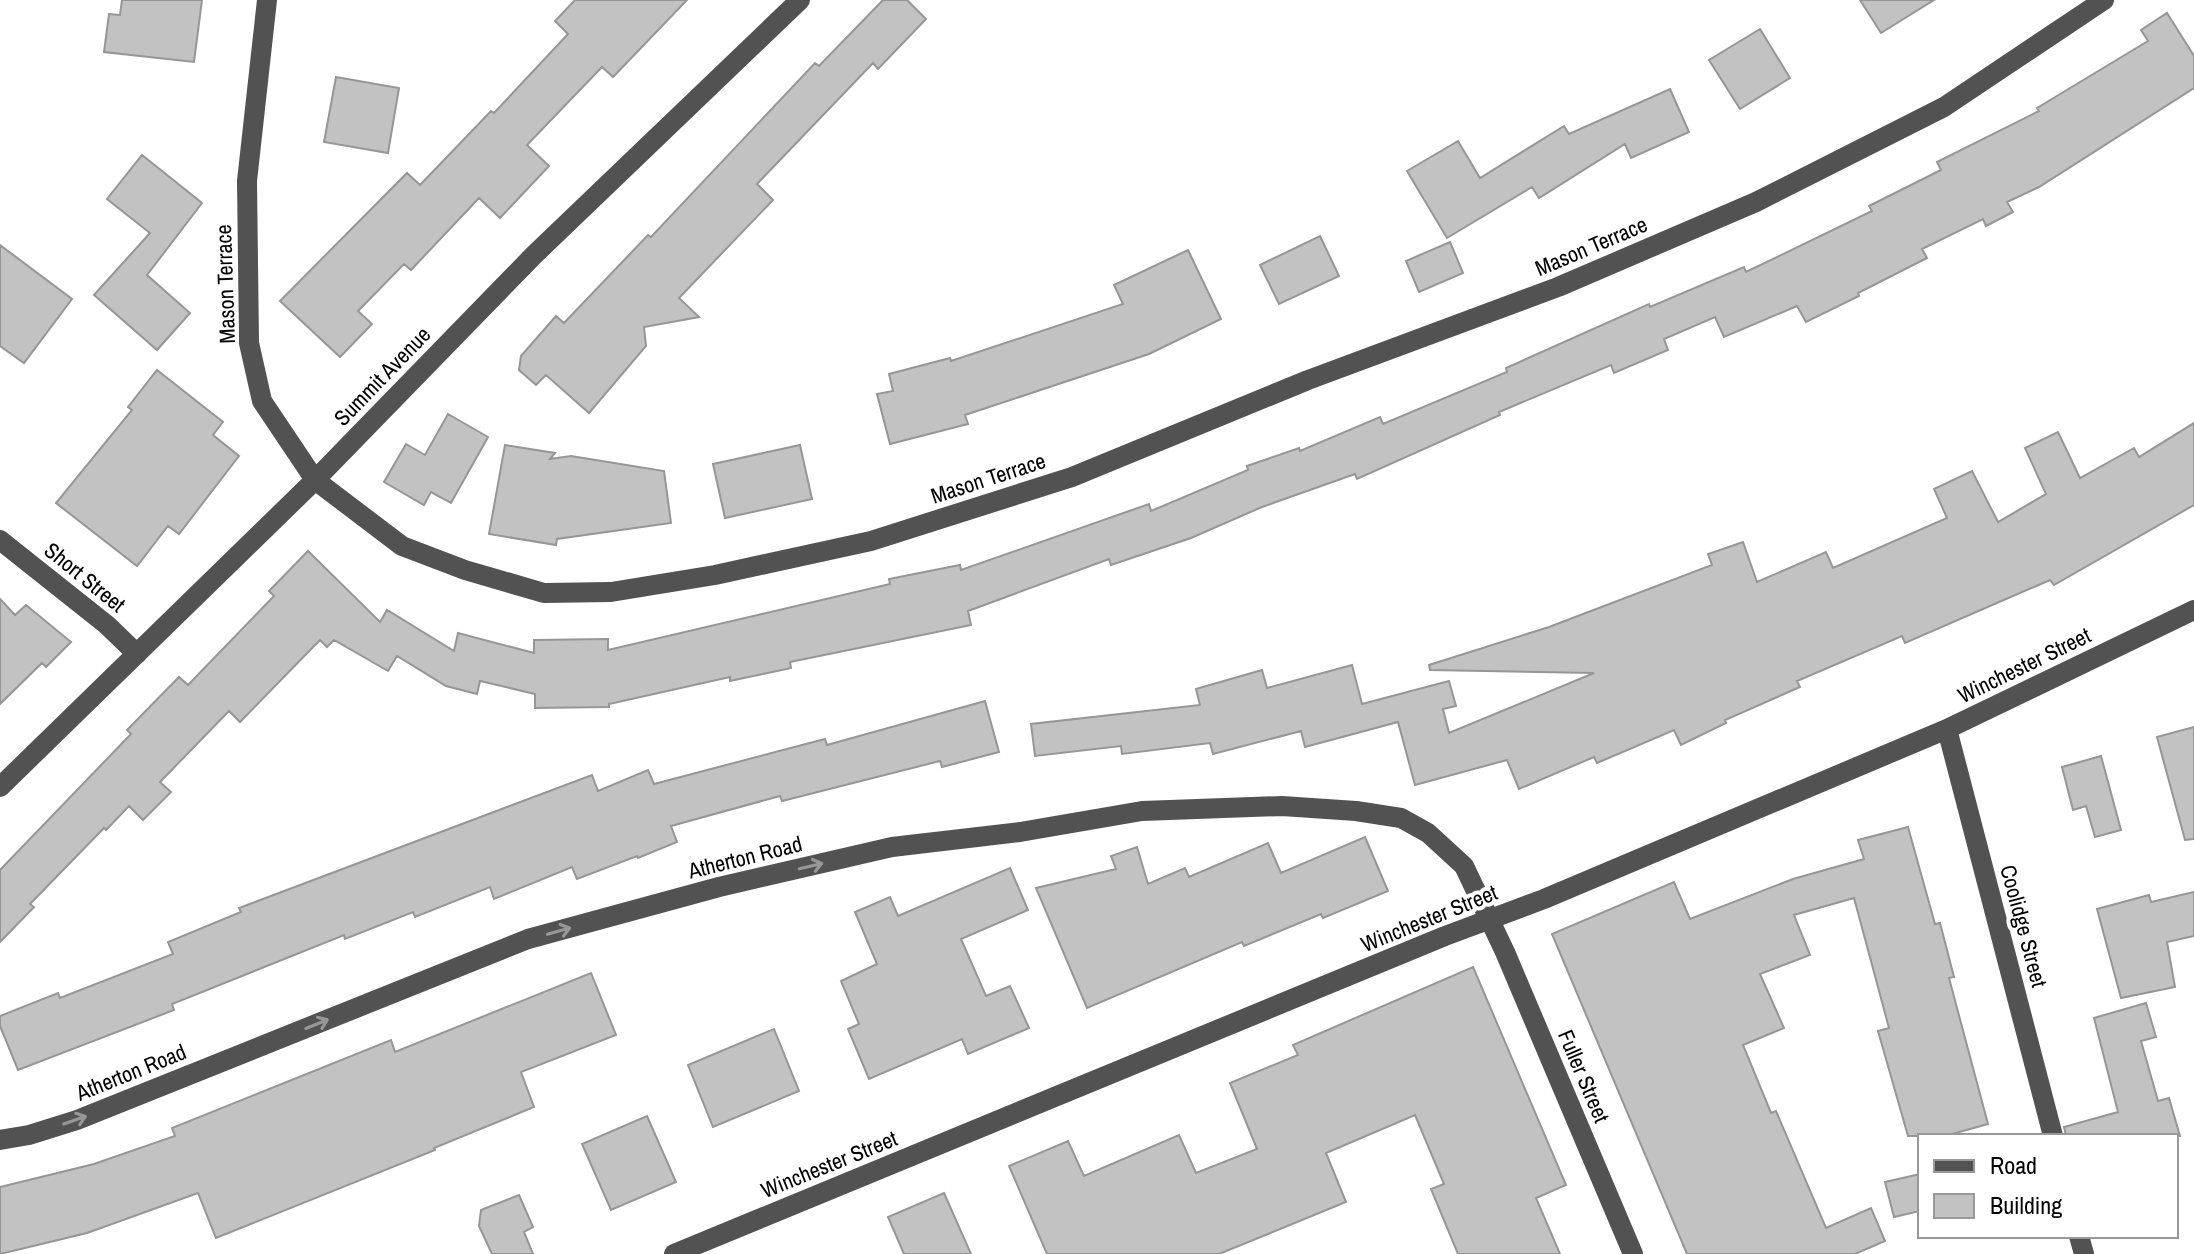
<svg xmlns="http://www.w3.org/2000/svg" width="2194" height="1254" font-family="'Archivo Narrow',sans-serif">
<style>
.building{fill:#c2c2c2;stroke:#969696;stroke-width:2}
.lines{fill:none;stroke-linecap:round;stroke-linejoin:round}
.minor{stroke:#525252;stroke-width:20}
.oneway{stroke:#979797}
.labels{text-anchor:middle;stroke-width:8;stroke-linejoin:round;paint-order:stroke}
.street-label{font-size:22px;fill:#000;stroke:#fff}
</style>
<rect width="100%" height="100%" fill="#fff"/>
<!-- building -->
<path class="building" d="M 122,0 L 202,0 L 194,62 L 104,52 L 109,14 L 120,15 Z
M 575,0 L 687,0 L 613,77 L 602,67 L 527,145 L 549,166 L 500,218 L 479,198 L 411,270 L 404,264 L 358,311 L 372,324 L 340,357 L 280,301 L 407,173 L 420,185 L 491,111 L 494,113 L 568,34 L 555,21 Z
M 883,0 L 907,0 L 926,19 L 878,69 L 873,63 L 757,184 L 773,200 L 679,298 L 699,317 L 644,327 L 646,346 L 589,413 L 546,375 L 536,385 L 519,370 L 521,356 L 556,316 L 564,323 L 648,235 L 651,237 L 815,63 L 819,66 Z
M 1860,0 L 1934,0 L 1881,33 Z
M 2167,13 L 2194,56 L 2194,88 L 2039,187 L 2007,202 L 2013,212 L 1986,226 L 1983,219 L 1922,249 L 1927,258 L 1858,293 L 1859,296 L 1806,322 L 1797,306 L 1724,337 L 1715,317 L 1664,339 L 1668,350 L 1614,373 L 1611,365 L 1499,412 L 1500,415 L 1357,479 L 1355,474 L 1262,507 L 1191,538 L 1111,565 L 1109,559 L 968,611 L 971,625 L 790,662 L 791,668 L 730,681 L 730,677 L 609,704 L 609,707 L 535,708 L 535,694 L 480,681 L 477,694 L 446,686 L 397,656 L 388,671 L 334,640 L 327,647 L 320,640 L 240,722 L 229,711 L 160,782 L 171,792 L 143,820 L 129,806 L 106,830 L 104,828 L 30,904 L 34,907 L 0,942 L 0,870 L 131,734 L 127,730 L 179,677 L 188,685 L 274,596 L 269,591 L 308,551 L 380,622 L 387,610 L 454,651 L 458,633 L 534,653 L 534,640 L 608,639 L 608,650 L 890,584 L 889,579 L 960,565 L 961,570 L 1149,504 L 1151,511 L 1248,470 L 1247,466 L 1299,448 L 1300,451 L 1380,417 L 1383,424 L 1507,372 L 1506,368 L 1649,304 L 1650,307 L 1744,267 L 1746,272 L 1872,211 L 1869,206 L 1941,170 L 1937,162 L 2039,111 L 2037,108 L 2148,41 L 2141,30 Z
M 1760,29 L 1790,78 L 1740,109 L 1709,60 Z
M 336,77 L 399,88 L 388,153 L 324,142 Z
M 1670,89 L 1689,132 L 1631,158 L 1625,144 L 1539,198 L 1532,187 L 1447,238 L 1407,171 L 1458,141 L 1480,178 L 1564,126 L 1569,134 Z
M 142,155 L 202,203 L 147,275 L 190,313 L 157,350 L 94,295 L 150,233 L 107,199 Z
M 1320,236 L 1339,276 L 1279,304 L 1260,265 Z
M 1450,242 L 1463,273 L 1419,292 L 1406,261 Z
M 0,245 L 72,299 L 24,363 L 0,346 Z
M 1188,250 L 1221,319 L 1149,354 L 965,415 L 968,424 L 890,444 L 877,394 L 893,391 L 889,374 L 950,358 L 951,361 L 1123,304 L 1114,285 Z
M 157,370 L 223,422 L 213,435 L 239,456 L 179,534 L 168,526 L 137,566 L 56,503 L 132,410 L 128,407 Z
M 448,414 L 488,437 L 451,503 L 431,492 L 424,505 L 384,482 L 406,444 L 425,455 Z
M 2194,423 L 2194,505 L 2054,585 L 2050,580 L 1905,643 L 1902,636 L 1797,681 L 1800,687 L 1725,720 L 1726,723 L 1681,745 L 1674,730 L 1597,763 L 1594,757 L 1519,789 L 1507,760 L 1415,785 L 1398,722 L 1305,747 L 1301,731 L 1213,754 L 1210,743 L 1122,754 L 1121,746 L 1035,756 L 1031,724 L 1200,705 L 1196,689 L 1262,670 L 1267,688 L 1352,665 L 1362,704 L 1449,681 L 1456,706 L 1443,709 L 1449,733 L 1594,673 L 1430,670 L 1429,665 L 1549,627 L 1712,565 L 1708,554 L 1743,542 L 1757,582 L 1826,552 L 1833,568 L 1947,518 L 1934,489 L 1972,471 L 1998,522 L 2046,494 L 2025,448 L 2058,432 L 2080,478 L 2134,448 L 2139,457 Z
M 505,445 L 555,453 L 550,459 L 571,456 L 664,471 L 671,523 L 557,539 L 556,545 L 489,534 Z
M 800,445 L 812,499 L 725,518 L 713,464 Z
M 0,599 L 15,615 L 26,605 L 71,642 L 46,667 L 42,663 L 0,704 Z
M 985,701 L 999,752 L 942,767 L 940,761 L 782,801 L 780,796 L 671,826 L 677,842 L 638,858 L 637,856 L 577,879 L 572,867 L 494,899 L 490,887 L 415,917 L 413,912 L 345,939 L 344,935 L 172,1004 L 174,1010 L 18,1070 L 0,1026 L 0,1016 L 58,993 L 60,998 L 173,954 L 168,942 L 241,912 L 239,908 L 592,775 L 598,791 L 648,770 L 654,784 L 825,739 L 827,745 Z
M 2194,727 L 2194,839 L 2185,840 L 2157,737 Z
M 2101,756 L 2121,830 L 2095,837 L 2086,806 L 2073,810 L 2062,767 Z
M 1908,827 L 1935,924 L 1940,923 L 1954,977 L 1949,978 L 1988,1124 L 1945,1136 L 1908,1136 L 1878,1031 L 1889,1028 L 1854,898 L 1794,915 L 1810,955 L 1760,974 L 1784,1028 L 1743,1045 L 1771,1113 L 1776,1111 L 1826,1228 L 1871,1208 L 1885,1241 L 1855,1254 L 1687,1254 L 1552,934 L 1674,882 L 1690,919 L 1793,879 L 1864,859 L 1858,840 Z
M 1365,837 L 1388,891 L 1323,918 L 1321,914 L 1244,946 L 1242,942 L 1087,1008 L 1036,888 L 1116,869 L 1111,856 L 1137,847 L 1148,884 L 1185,868 L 1189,877 L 1268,843 L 1281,873 Z
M 1010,868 L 1028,910 L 961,939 L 986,996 L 1010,986 L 1029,1028 L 968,1054 L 962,1039 L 869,1079 L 848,1029 L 859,1024 L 841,981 L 877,964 L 855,912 L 890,897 L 898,916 Z
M 2194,892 L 2194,936 L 2167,942 L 2175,987 L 2121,998 L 2097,909 L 2149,895 L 2151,902 Z
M 1473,967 L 1566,1185 L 1536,1198 L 1560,1254 L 1458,1254 L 1431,1189 L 1444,1184 L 1415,1115 L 1326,1153 L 1346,1202 L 1219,1254 L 1047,1254 L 1009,1166 L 1068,1141 L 1084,1176 L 1179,1135 L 1196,1173 L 1257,1149 L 1230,1083 L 1298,1055 L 1293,1045 Z
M 591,973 L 616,1035 L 521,1072 L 534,1107 L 434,1148 L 435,1150 L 216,1238 L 198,1193 L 87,1233 L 0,1254 L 0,1187 L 94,1164 L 175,1136 L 172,1128 L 391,1040 L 395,1052 Z
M 2146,1003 L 2156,1037 L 2141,1041 L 2158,1101 L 2169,1098 L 2180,1136 L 2066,1136 L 2064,1127 L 2118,1112 L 2094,1018 Z
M 774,1029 L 799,1091 L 713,1127 L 688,1065 Z
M 647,1116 L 676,1182 L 611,1210 L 582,1144 Z
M 1920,1174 L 1920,1211 L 1894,1217 L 1885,1182 Z
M 944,1193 L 971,1254 L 904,1254 L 888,1217 Z
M 519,1195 L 533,1227 L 524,1232 L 533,1254 L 492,1254 L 479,1226 L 481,1210 Z"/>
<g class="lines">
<!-- minor -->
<path class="minor" d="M 267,0 L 247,181 L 249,343 L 262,401 L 315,480 L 402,546 L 465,570 L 544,593 L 611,592 L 715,575 L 871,541 L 1072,477 L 1308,380 L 1558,287 L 1756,202 L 1944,107 L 2104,0
M 0,540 L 107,625 L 137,654
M 1947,729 L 2053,1136
M 0,787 L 315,480 L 534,255 L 800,0
M 0,1140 L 29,1135 L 77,1120 L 528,939 L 719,887 L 892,847 L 1020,832 L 1142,811 L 1282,806 L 1356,811 L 1401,818 L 1428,833 L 1464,866 L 1505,952 L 1633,1254
M 2079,1236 L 2084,1254
M 674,1254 L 1445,936 L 1544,899 L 1947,729 L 2194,610"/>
</g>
<!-- one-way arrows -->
<defs><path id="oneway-shaft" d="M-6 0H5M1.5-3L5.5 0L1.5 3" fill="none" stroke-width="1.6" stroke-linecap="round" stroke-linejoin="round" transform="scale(2)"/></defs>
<g class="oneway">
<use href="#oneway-shaft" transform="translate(811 866) rotate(-13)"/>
<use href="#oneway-shaft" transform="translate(559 931) rotate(-16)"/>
<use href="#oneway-shaft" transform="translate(317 1024) rotate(-22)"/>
<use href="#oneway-shaft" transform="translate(75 1120) rotate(-19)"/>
</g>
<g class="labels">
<!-- street labels -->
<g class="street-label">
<text transform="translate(1591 246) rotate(-23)" y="8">Mason Terrace</text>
<text transform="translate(225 284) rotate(-92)" y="8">Mason Terrace</text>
<text transform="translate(382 376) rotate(-46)" y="8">Summit Avenue</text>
<text transform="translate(988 478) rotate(-18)" y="8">Mason Terrace</text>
<text transform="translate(85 577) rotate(39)" y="8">Short Street</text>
<text transform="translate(2024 665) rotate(-26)" y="8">Winchester Street</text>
<text transform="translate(745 857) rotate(-14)" y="8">Atherton Road</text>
<text transform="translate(1429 918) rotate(-22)" y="8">Winchester Street</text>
<text transform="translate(2024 926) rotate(75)" y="8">Coolidge Street</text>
<text transform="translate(131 1072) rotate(-22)" y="8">Atherton Road</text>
<text transform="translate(1584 1076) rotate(67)" y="8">Fuller Street</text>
<text transform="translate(829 1164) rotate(-22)" y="8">Winchester Street</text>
</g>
</g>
<!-- legend -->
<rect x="1918" y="1134" width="260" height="104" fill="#ffffff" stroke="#999999" stroke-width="2"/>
<rect x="1934" y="1160" width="40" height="12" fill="#525252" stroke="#999999" stroke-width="2"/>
<text x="1990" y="1174" font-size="24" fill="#000000">Road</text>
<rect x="1934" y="1194" width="40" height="24" fill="#c2c2c2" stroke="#999999" stroke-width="2"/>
<text x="1990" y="1214" font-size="24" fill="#000000">Building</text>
</svg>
